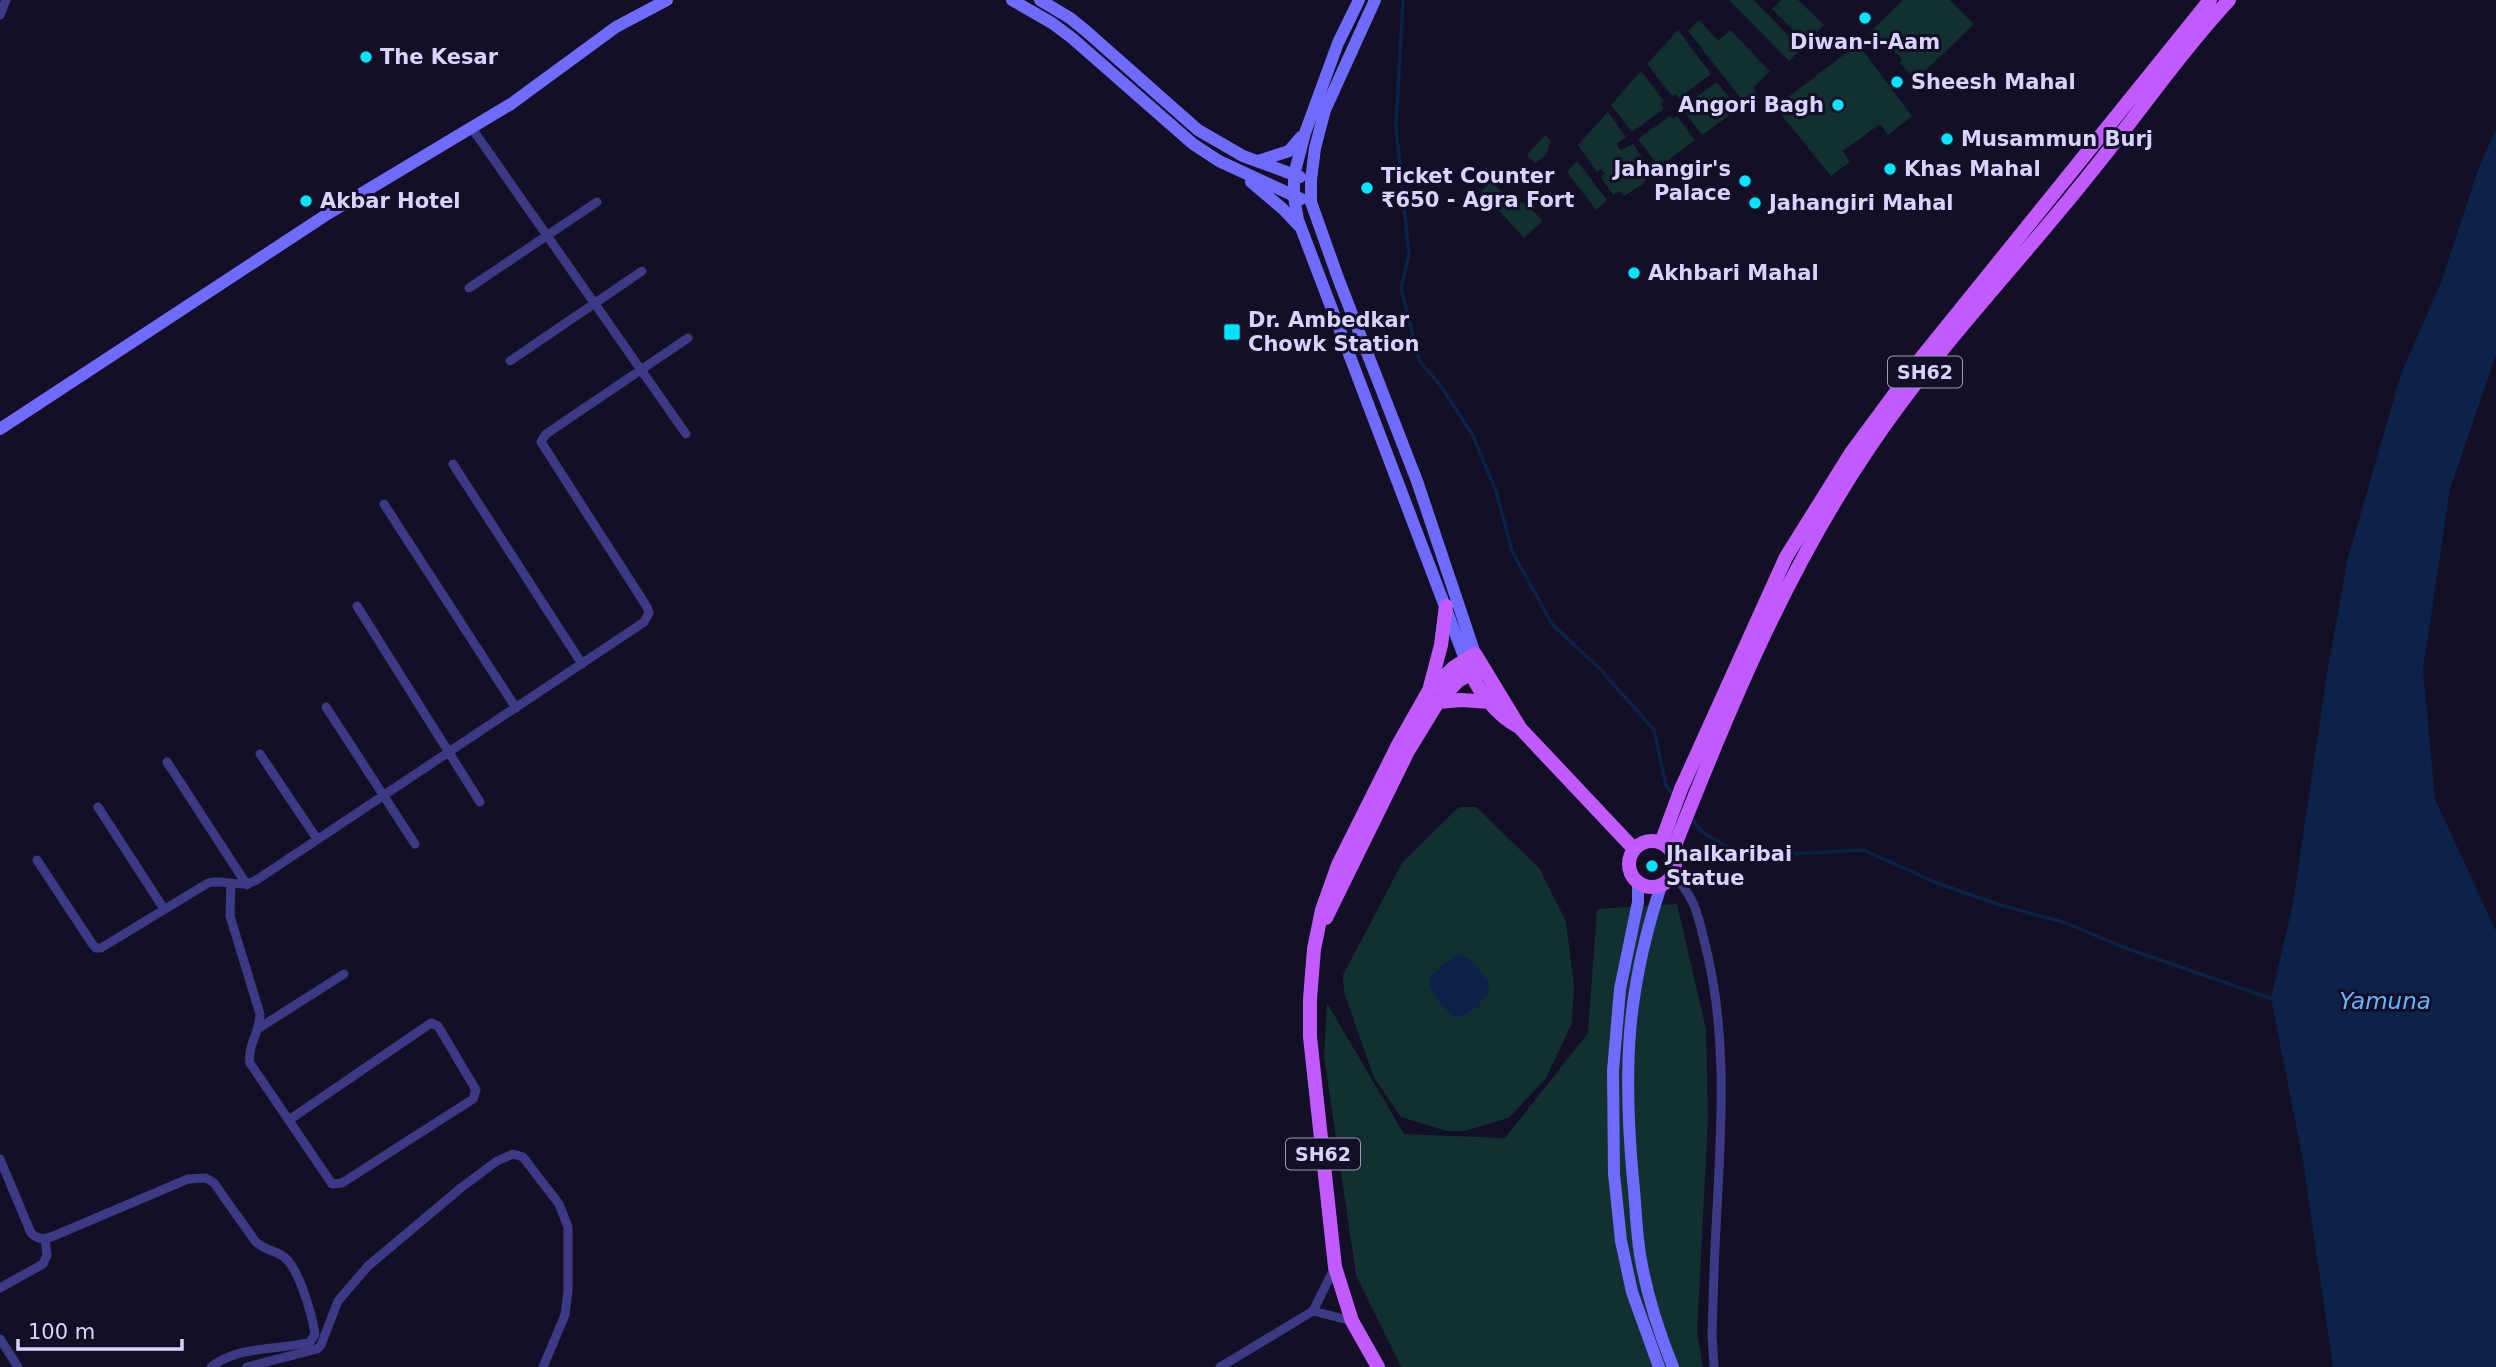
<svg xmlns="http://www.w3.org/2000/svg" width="2496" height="1367" font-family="'DejaVu Sans',sans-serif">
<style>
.green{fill:#12302f}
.water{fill:#0c2248}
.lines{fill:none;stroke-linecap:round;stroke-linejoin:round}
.stream{stroke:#0c2248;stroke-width:3.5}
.street{stroke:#3d3a85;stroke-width:9}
.secondary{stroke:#6f6bff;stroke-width:12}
.primary{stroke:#c25bff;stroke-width:14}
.poi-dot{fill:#00e5ff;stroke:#130f26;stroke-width:2.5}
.labels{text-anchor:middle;stroke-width:6;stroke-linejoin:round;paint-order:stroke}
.shield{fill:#130f26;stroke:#9e99be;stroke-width:2}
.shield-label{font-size:19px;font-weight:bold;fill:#d9d4ff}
.poi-label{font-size:21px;font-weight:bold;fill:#d9d4ff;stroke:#130f26;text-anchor:start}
.water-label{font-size:23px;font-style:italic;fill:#62b6ff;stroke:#130f26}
</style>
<rect width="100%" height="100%" fill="#130f26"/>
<!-- green -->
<path class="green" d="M 1729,0 L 1754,0 L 1801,49 L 1789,61 Z
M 1781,0 L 1798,0 L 1824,25 L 1806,43 L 1772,9 Z
M 1903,0 L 1950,0 L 1974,24 L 1916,80 L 1900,63 L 1902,59 L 1893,50 L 1890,53 L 1869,33 Z
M 1699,20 L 1718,41 L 1730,30 L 1770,71 L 1753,88 L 1758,95 L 1746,105 L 1688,31 Z
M 1678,30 L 1711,74 L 1679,98 L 1676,94 L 1672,96 L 1647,64 Z
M 1858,44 L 1912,116 L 1888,135 L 1880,124 L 1843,151 L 1850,162 L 1831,176 L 1775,107 Z
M 1641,71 L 1664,101 L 1661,104 L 1664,109 L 1632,132 L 1611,105 Z
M 1717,82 L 1738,109 L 1702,135 L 1684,111 L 1687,109 L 1685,105 Z
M 1608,112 L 1626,137 L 1617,144 L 1620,150 L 1633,144 L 1651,171 L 1643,184 L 1624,196 L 1620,191 L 1613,195 L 1601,177 L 1605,174 L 1601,169 L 1597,172 L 1578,145 Z
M 1670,116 L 1673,119 L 1677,116 L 1695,140 L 1659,167 L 1638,139 Z
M 1545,135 L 1551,141 L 1546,155 L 1535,163 L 1527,155 Z
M 1577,161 L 1607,200 L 1596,210 L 1567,172 Z
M 1491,182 L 1504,194 L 1527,205 L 1543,221 L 1524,238 L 1481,191 Z
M 1459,807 L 1476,807 L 1539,868 L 1566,921 L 1574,986 L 1572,1023 L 1546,1078 L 1509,1118 L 1464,1131 L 1447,1131 L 1401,1117 L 1374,1078 L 1344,992 L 1343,975 L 1402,863 Z
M 1677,904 L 1706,1029 L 1708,1119 L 1697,1332 L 1703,1367 L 1401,1367 L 1356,1275 L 1324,1056 L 1327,1003 L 1404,1134 L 1505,1138 L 1588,1033 L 1597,909 Z"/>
<!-- water -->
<path class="water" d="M 2496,129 L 2496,355 L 2450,489 L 2423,669 L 2435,799 L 2496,931 L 2496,1367 L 2333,1367 L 2303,1161 L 2271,998 L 2293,903 L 2327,674 L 2347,561 L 2401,374 L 2441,282 L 2478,170 Z
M 1461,955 L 1470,959 L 1476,966 L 1479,967 L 1480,971 L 1488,981 L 1490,992 L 1480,1003 L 1479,1007 C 1464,1011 1458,1028 1444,1006 L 1439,1005 L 1440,1002 C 1430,991 1422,978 1439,970 L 1440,965 L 1444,965 L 1452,957 Z"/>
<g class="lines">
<!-- stream -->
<path class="stream" d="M 1403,0 L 1396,126 L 1409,255 L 1401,288 L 1419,360 L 1443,389 L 1473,436 L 1496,491 L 1512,551 L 1552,624 L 1601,670 L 1654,730 L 1666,786 L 1674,796
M 1692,819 L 1702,832 L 1726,846 L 1758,856 L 1864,850 L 1937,883 L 2000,905 L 2066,923 L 2120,946 L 2275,1000"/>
<!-- street -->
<path class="street" d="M 0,15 L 6,0
M 471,127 L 686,434
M 469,288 L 597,202
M 510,361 L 642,271
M 453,464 L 582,664
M 384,504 L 516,708
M 357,606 L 480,802
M 326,707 L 415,844
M 260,754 L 317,839
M 167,762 L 247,885
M 98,807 L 164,909
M 37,860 L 93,945 L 96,948 L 101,948 L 208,883 C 224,879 239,888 255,881 L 644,622 L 649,613 L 647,607 L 541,442 L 546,434 L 688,338
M 1672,875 C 1693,893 1698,914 1704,940 C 1729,1034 1721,1132 1716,1228 C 1714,1263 1713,1299 1712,1335 L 1714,1367
M 231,883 L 230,916 L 260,1014 C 260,1031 247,1047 250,1063 L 332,1184 L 342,1183 L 473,1099 L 476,1090 L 438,1026 L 431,1023 L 289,1120
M 259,1028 L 344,974
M 0,1159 L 31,1233 C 39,1241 46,1239 56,1235 L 188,1179 L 206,1178 L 214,1183 L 255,1241 C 263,1250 275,1250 284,1257 C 299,1268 312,1315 315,1334 L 310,1342 C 277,1351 239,1345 211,1367
M 0,1288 L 43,1264 L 47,1255 L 45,1239
M 1313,1311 L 1352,1321
M 0,1339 L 18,1367
M 247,1367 L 317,1349 L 321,1345 L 338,1301 L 368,1266 L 462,1187 L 497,1161 L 513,1154 L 523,1157 L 559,1204 L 568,1227 L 568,1291 L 565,1315 L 543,1367
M 1220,1367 L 1313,1311 L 1335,1267"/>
<!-- secondary -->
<path class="secondary" d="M 1012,0 L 1052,23 L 1072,38 L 1193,144 L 1219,161 L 1301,199
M 1040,0 L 1070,18 L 1086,31 L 1198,130 L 1243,156 L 1300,177
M 1359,0 L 1338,43 L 1305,133 L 1294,175 L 1294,197 L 1298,220 L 1465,659
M 1375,0 L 1325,110 L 1315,148 L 1311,180 L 1311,202 L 1338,278 L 1417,481 L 1475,654
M 1258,161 L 1289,151 L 1301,137
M 1251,182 L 1283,209 L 1299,226
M 0,429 L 329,213 L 511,104 L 616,27 L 667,0
M 1638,883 L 1638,902 L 1620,989 L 1613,1071 L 1614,1174 L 1621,1241 L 1632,1292 L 1659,1367
M 1661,886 C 1626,991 1623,1070 1633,1180 C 1636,1206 1636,1234 1641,1260 C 1647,1294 1660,1335 1673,1367"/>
<!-- primary -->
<path class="primary" d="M 1468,666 C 1477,690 1496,715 1519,727
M 1430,687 L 1441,645 L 1446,606
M 1438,702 L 1461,700 L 1490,702
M1629 864a23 23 0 1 1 46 0a23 23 0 1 1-46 0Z
M 1661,843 L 1681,789 L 1786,557 L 1851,453 L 1922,357 L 2210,0
M 1672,853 C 1727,713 1786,570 1871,445 C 1939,344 2025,257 2100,161 C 2143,107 2182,51 2229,0
M 1326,918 L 1408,751 L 1438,702 L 1458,681 L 1482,667
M 1378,1367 L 1352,1321 L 1335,1267 L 1310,1037 L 1310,999 L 1314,949 L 1322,910 L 1338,865 L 1398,745 L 1428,692 L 1453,668 L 1475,654 L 1520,728 L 1634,849"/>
</g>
<!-- markers -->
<g class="poi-dot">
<circle cx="1865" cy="18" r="7"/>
<circle cx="366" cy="57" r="7"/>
<circle cx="1897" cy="82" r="7"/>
<circle cx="1838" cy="105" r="7"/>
<circle cx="1947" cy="139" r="7"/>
<circle cx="1890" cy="169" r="7"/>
<circle cx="1745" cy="181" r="7"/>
<circle cx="1367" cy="188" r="7"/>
<circle cx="306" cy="201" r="7"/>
<circle cx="1755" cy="203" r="7"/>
<circle cx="1634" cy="273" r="7"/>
<rect x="1223" y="323" width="18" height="18" rx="3.5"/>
<circle cx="1652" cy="866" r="7"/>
</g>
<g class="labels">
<!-- shield labels -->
<g class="shield">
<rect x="1888" y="356.5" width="74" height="31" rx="5"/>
<rect x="1286" y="1138.5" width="74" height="31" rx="5"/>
</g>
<g class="shield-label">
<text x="1925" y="379">SH62</text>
<text x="1323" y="1161">SH62</text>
</g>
<!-- poi labels -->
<g class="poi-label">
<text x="1865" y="49" text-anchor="middle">Diwan-i-Aam</text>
<text x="380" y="64">The Kesar</text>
<text x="1911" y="89">Sheesh Mahal</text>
<text x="1824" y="112" text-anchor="end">Angori Bagh</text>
<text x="1961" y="146">Musammun Burj</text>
<text x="1731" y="176" text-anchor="end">Jahangir's<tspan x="1731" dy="24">Palace</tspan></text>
<text x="1904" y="176">Khas Mahal</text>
<text x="1381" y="183">Ticket Counter<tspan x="1381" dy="24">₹650 - Agra Fort</tspan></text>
<text x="320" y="208">Akbar Hotel</text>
<text x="1769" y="210">Jahangiri Mahal</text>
<text x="1648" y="280">Akhbari Mahal</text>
<text x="1248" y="327">Dr. Ambedkar<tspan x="1248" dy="24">Chowk Station</tspan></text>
<text x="1666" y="861">Jhalkaribai<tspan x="1666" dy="24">Statue</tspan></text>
</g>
<!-- water labels -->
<g class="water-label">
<text x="2385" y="1009">Yamuna</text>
</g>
</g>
<!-- scale -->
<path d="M18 1339v10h164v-10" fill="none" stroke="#d9d4ff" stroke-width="3.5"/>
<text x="28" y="1339" font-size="21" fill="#d9d4ff" stroke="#130f26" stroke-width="5" paint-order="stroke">100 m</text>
</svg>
